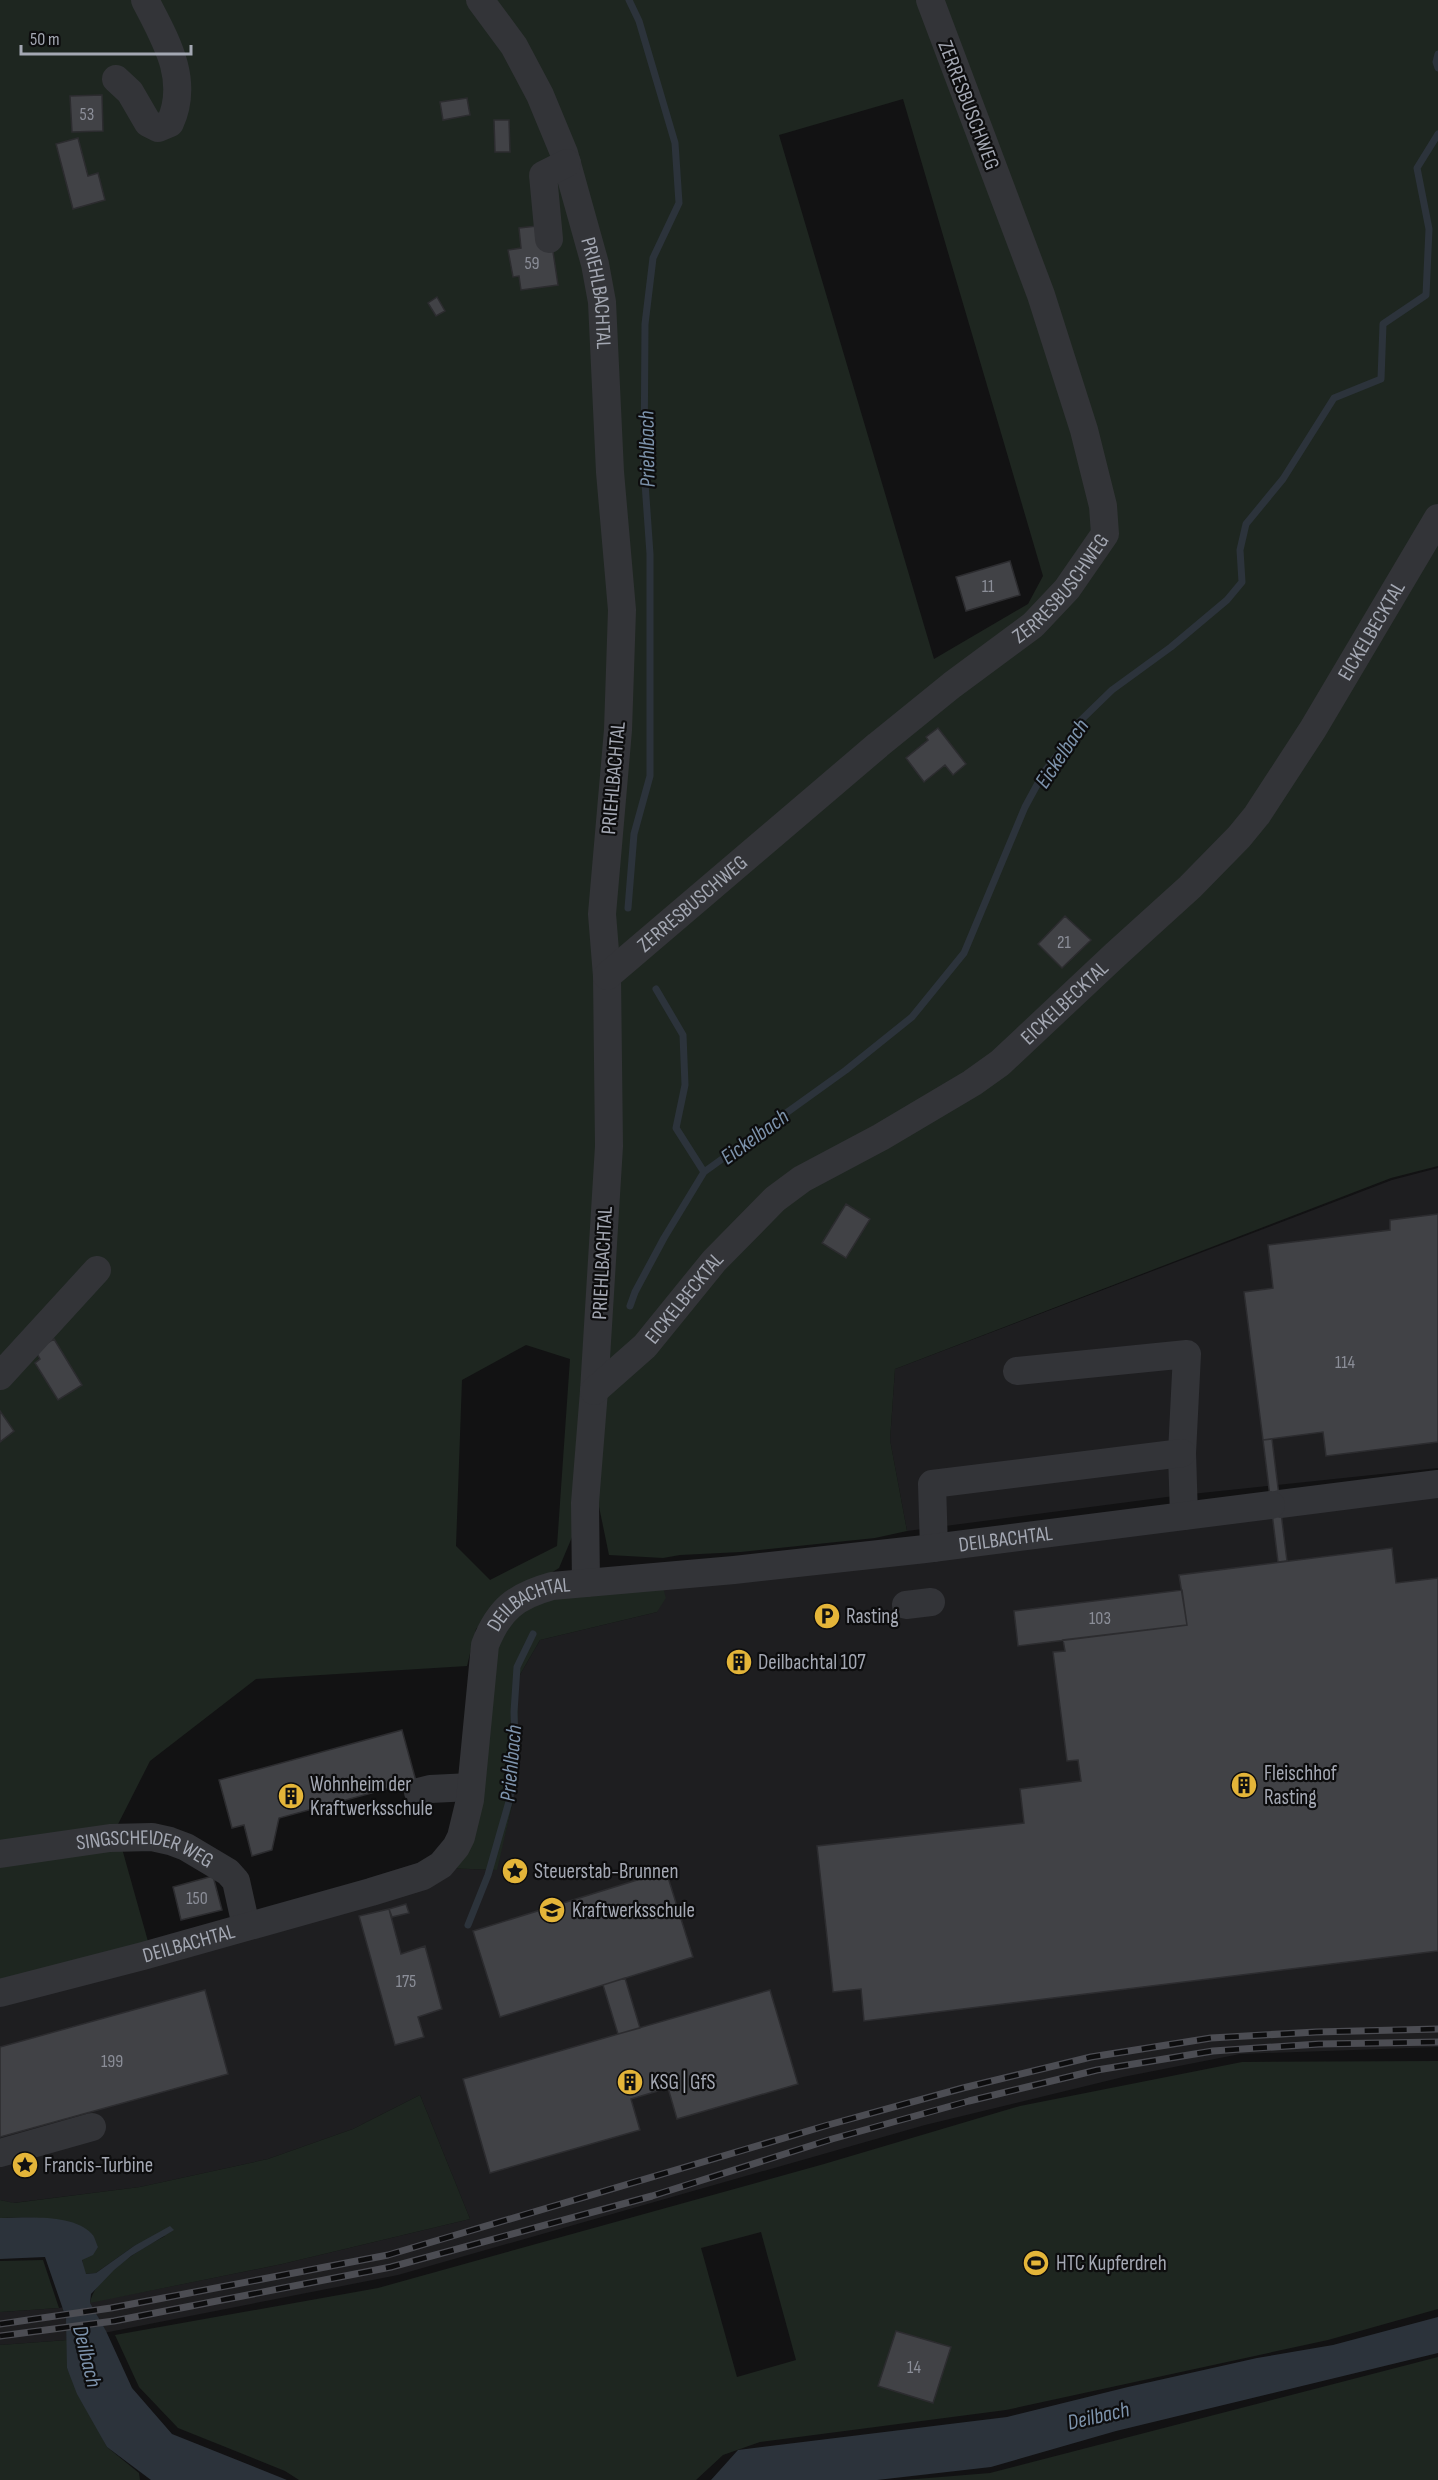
<svg xmlns="http://www.w3.org/2000/svg" width="1438" height="2480" font-family="'Sofia Sans Condensed',sans-serif">
<style>
.built{fill:#1e1e20}
.green{fill:#1e2620;fill-rule:evenodd}
.water{fill:#2c333b}
.lines{fill:none;stroke-linecap:round;stroke-linejoin:round}
.stream{stroke:#2c333b;stroke-width:7}
.building{fill:#414246;stroke:#2c2c2f;stroke-width:1.5}
.minor{stroke:#333438;stroke-width:28}
.rail-casing{stroke:#4c4d53;stroke-width:7}
.rail{stroke:#0d0d0e;stroke-width:4.5;stroke-dasharray:14;stroke-linecap:butt}
.labels{text-anchor:middle;stroke-width:4.5;stroke-linejoin:round;paint-order:stroke}
.number-label{font-size:18px;fill:#8b8e98}
.street-label{font-size:21px;fill:#a4a8b3;stroke:#0d0d0e}
.poi-label{font-size:21px;fill:#a4a8b3;stroke:#0d0d0e;text-anchor:start}
.water-label{font-size:22px;font-style:italic;fill:#7d93ac;stroke:#0d0d0e}
</style>
<rect width="100%" height="100%" fill="#121213"/>
<!-- built -->
<path class="built" d="M 1438,1168 L 1438,1468 L 1182,1495 L 907,1531 L 890,1440 L 895,1369 L 1392,1180 Z
M 1438,1497 L 1438,2047 L 1240,2054 L 1123,2077 L 925,2125 L 398,2275 L 68,2340 L 0,2345 L 0,2312 L 59,2308 L 168,2287 L 282,2264 L 470,2219 L 420,2095 L 353,2129 L 268,2159 L 140,2187 L 13,2203 L 0,2200 L 0,1996 L 442,1868 L 496,1870 L 512,1806 L 518,1746 L 518,1678 L 540,1640 L 657,1612 L 662,1584 Z"/>
<!-- green -->
<path class="green" d="M 0,0 L 1438,0 L 1438,1166 L 1391,1178 L 895,1369 L 890,1440 L 907,1531 L 875,1538 L 741,1552 L 680,1555 L 663,1558 L 609,1555 L 597,1497 L 575,1530 L 559,1568 L 498,1606 L 476,1629 L 467,1666 L 256,1679 L 150,1761 L 111,1838 L 121,1845 L 149,1945 L 0,1984 ZM 903,99 L 1043,576 L 1028,604 L 934,659 L 779,135 ZM 526,1345 L 570,1359 L 557,1546 L 490,1580 L 456,1546 L 462,1380 Z
M 662,1584 L 666,1598 L 657,1612 L 540,1640 L 518,1678 L 518,1746 L 512,1806 L 497,1870 L 442,1868 L 490,1649 L 531,1596 Z
M 1438,2061 L 1438,2309 L 1328,2340 L 1006,2410 L 760,2442 L 723,2455 L 696,2480 L 299,2480 L 285,2471 L 178,2428 L 139,2387 L 115,2335 L 378,2288 L 824,2164 L 1020,2106 L 1242,2062 ZM 761,2232 L 796,2360 L 737,2377 L 701,2248 Z
M 420,2095 L 470,2219 L 282,2264 L 90,2303 C 94,2276 142,2248 165,2236 L 134,2246 L 96,2273 L 85,2274 L 82,2259 L 93,2235 C 64,2215 33,2218 0,2218 L 0,2200 L 14,2203 L 140,2187 L 268,2159 L 353,2129 Z
M 43,2260 L 59,2308 L 0,2312 L 0,2261 Z
M 68,2340 L 67,2368 L 107,2447 L 139,2473 L 140,2480 L 0,2480 L 0,2345 Z
M 1438,2357 L 1438,2480 L 904,2480 L 990,2473 Z"/>
<!-- water -->
<path class="water" d="M 0,2218 C 26,2218 73,2213 92,2234 C 95,2237 96,2243 98,2247 L 93,2255 L 82,2260 L 86,2274 L 96,2273 L 134,2246 L 170,2226 L 174,2230 L 131,2256 L 114,2270 L 91,2294 L 90,2303 L 106,2331 L 132,2388 L 172,2434 L 287,2480 L 151,2480 L 107,2447 L 77,2394 L 67,2368 L 66,2318 L 45,2257 L 0,2259 Z
M 1438,2317 L 1438,2353 L 1116,2431 L 991,2467 L 877,2480 L 711,2480 L 738,2450 L 1007,2417 L 1128,2387 L 1257,2358 L 1333,2345 Z"/>
<g class="lines">
<!-- stream -->
<path class="stream" d="M 1438,54 L 1436,62 L 1438,68
M 628,908 L 634,834 L 650,776 L 650,554 L 644,469 L 645,324 L 653,258 L 679,203 L 675,143 L 639,21 L 629,0
M 656,989 L 683,1035 L 685,1085 L 676,1128 L 704,1172
M 630,1306 L 635,1292 L 664,1238 L 704,1172 L 846,1070 L 912,1017 L 964,953 L 1025,807 L 1044,772 L 1070,739 L 1078,723 L 1112,690 L 1171,647 L 1227,600 L 1242,582 L 1240,550 L 1246,524 L 1283,479 L 1334,398 L 1381,379 L 1383,324 L 1426,295 L 1429,229 L 1417,168 L 1438,134
M 468,1925 L 488,1875 L 510,1798 L 515,1743 L 514,1712 L 517,1667 L 533,1634"/>
</g>
<!-- building -->
<path class="building" d="M 102,95 L 103,131 L 72,132 L 70,96 Z
M 467,98 L 470,115 L 443,120 L 440,102 Z
M 494,120 L 509,120 L 510,152 L 495,152 Z
M 78,138 L 88,176 L 98,173 L 105,200 L 73,209 L 56,144 Z
M 537,226 L 552,245 L 558,285 L 521,290 L 519,276 L 513,277 L 508,250 L 521,248 L 519,228 Z
M 437,297 L 445,311 L 436,316 L 428,303 Z
M 1010,561 L 1020,595 L 966,611 L 956,577 Z
M 938,728 L 966,764 L 953,775 L 945,765 L 924,782 L 906,758 L 928,740 L 926,737 Z
M 1065,916 L 1091,940 L 1062,968 L 1038,944 Z
M 846,1204 L 870,1219 L 846,1258 L 822,1243 Z
M 1438,1214 L 1438,1442 L 1326,1456 L 1323,1432 L 1263,1440 L 1244,1292 L 1273,1288 L 1268,1245 L 1390,1230 L 1390,1220 Z
M 54,1339 L 82,1385 L 58,1400 L 35,1363 L 40,1359 L 35,1350 Z
M 0,1411 L 14,1431 L 0,1442 Z
M 1272,1439 L 1287,1561 L 1278,1562 L 1263,1440 Z
M 1392,1548 L 1396,1583 L 1438,1578 L 1438,1951 L 864,2021 L 861,1989 L 833,1992 L 817,1846 L 1024,1823 L 1020,1789 L 1081,1781 L 1078,1760 L 1067,1761 L 1053,1652 L 1065,1651 L 1063,1640 L 1187,1625 L 1179,1575 Z
M 1182,1590 L 1187,1625 L 1018,1646 L 1014,1611 Z
M 402,1730 L 416,1781 L 279,1818 L 272,1850 L 252,1856 L 244,1825 L 232,1828 L 219,1780 Z
M 666,1871 L 693,1957 L 500,2017 L 473,1931 Z
M 213,1876 L 222,1910 L 181,1920 L 173,1887 Z
M 406,1904 L 409,1913 L 392,1917 L 389,1909 Z
M 389,1909 L 401,1954 L 425,1946 L 442,2009 L 418,2017 L 424,2037 L 395,2045 L 359,1916 Z
M 625,1978 L 640,2028 L 618,2034 L 603,1985 Z
M 205,1990 L 228,2074 L 0,2137 L 0,2047 Z
M 770,1990 L 798,2084 L 677,2119 L 668,2088 L 631,2099 L 640,2130 L 490,2173 L 463,2079 Z
M 896,2331 L 951,2347 L 933,2403 L 878,2386 Z"/>
<g class="lines">
<!-- minor -->
<g class="minor">
<path id="s1" d="M 480,0 L 514,46 L 540,95 L 564,153 L 595,264 L 602,302 L 610,472 L 622,610 L 618,730 L 602,914 L 607,976 L 609,1146 L 594,1391 L 585,1503 L 586,1583"/>
<path d="M 116,79 L 130,92 L 148,123 L 158,128 L 170,123 C 190,79 165,39 145,0"/>
<path d="M 549,239 L 543,175 L 567,163"/>
<path id="s2" d="M 607,976 L 878,745 L 952,685 L 1033,625 L 1067,589 L 1105,534 L 1103,506 L 1084,430 L 1041,295 L 930,0"/>
<path d="M 1017,1371 L 1187,1354 L 1182,1453 L 1184,1516"/>
<path d="M 0,1376 L 97,1270"/>
<path id="s3" d="M 594,1391 L 645,1346 L 714,1261 L 775,1199 L 802,1179 L 881,1137 L 972,1083 L 1000,1063 L 1115,955 L 1190,887 L 1239,837 L 1257,815 L 1313,729 L 1438,518"/>
<path d="M 1280,1504 L 1438,1484"/>
<path d="M 934,1548 L 932,1484 L 1182,1453"/>
<path d="M 906,1605 L 931,1602"/>
<path d="M 418,1792 L 430,1789 L 471,1787"/>
<path id="s4" d="M 0,1854 L 110,1838 L 152,1837 L 170,1841 L 186,1847 L 228,1872 L 236,1881 L 246,1926"/>
<path id="s5" d="M 0,1993 L 143,1956 L 371,1892 L 423,1876 L 441,1865 L 456,1847 L 461,1837 L 470,1800 L 485,1645 C 499,1609 516,1596 552,1586 L 734,1570 L 925,1549 L 1271,1505"/>
<path d="M 0,2153 L 92,2127"/>
</g>
<defs>
<path id="rail" d="M 0,2324 L 111,2308 L 388,2255 L 828,2125 L 963,2088 L 1091,2057 L 1211,2038 L 1316,2032 L 1438,2029
M 0,2336 L 114,2321 L 391,2267 L 652,2196 L 832,2139 L 969,2101 L 1097,2070 L 1213,2051 L 1319,2044 L 1438,2042"/>
</defs>
<!-- rail casing -->
<use href="#rail" class="rail-casing"/>
<!-- rail -->
<use href="#rail" class="rail"/>
</g>
<!-- icons -->
<defs>
<symbol id="parking-disc" viewBox="-11 -11 22 22"><circle r="9.5" fill="#e4b539" stroke="#0d0d0e"/><path d="M-3.5-5.5H1a3.5 3.5 0 0 1 0 7H-1V5.5H-3.5ZM-1-3.4V-.6H.8a1.4 1.4 0 0 0 0-2.8Z" fill="#111"/></symbol>
<symbol id="building-disc" viewBox="-11 -11 22 22"><circle r="9.5" fill="#e4b539" stroke="#0d0d0e"/><path d="M-4-6H4V6H1V3H-1V6H-4ZM-2.5-4.3h1.7v1.8h-1.7ZM.8-4.3h1.7v1.8H.8ZM-2.5-1h1.7V.8h-1.7ZM.8-1h1.7V.8H.8Z" fill="#111"/></symbol>
<symbol id="sight-disc" viewBox="-11 -11 22 22"><circle r="9.5" fill="#e4b539" stroke="#0d0d0e"/><path d="M0-6L1.8-2.2L6-1.7L2.9 1.2L3.7 5.4L0 3.3L-3.7 5.4L-2.9 1.2L-6-1.7L-1.8-2.2Z" fill="#111"/></symbol>
<symbol id="school-disc" viewBox="-11 -11 22 22"><circle r="9.5" fill="#e4b539" stroke="#0d0d0e"/><path d="M0-5L7-2L0 1L-7-2ZM-4 1L0 2.5L4 1V4Q0 6-4 4Z" fill="#111"/></symbol>
<symbol id="stadium-disc" viewBox="-11 -11 22 22"><circle r="9.5" fill="#e4b539" stroke="#0d0d0e"/><path d="M0-5a6.5 5 0 1 0 0 10a6.5 5 0 1 0 0-10ZM-3.5-1.8h7v3.6h-7Z" fill="#111"/></symbol>
</defs>
<g fill-rule="evenodd">
<use href="#parking-disc" x="812" y="1601" width="30" height="30"/>
<use href="#building-disc" x="724" y="1647" width="30" height="30"/>
<use href="#building-disc" x="1229" y="1770" width="30" height="30"/>
<use href="#building-disc" x="276" y="1781" width="30" height="30"/>
<use href="#sight-disc" x="500" y="1856" width="30" height="30"/>
<use href="#school-disc" x="537" y="1895" width="30" height="30"/>
<use href="#building-disc" x="615" y="2067" width="30" height="30"/>
<use href="#sight-disc" x="10" y="2150" width="30" height="30"/>
<use href="#stadium-disc" x="1021" y="2248" width="30" height="30"/>
</g>
<g class="labels">
<!-- number labels -->
<g class="number-label">
<text x="87" y="120">53</text>
<text x="532" y="269">59</text>
<text x="988" y="592">11</text>
<text x="1064" y="948">21</text>
<text x="1345" y="1368">114</text>
<text x="1100" y="1624">103</text>
<text x="197" y="1904">150</text>
<text x="406" y="1987">175</text>
<text x="112" y="2067">199</text>
<text x="914" y="2373">14</text>
</g>
<!-- street labels -->
<g class="street-label">
<text transform="translate(969 105) rotate(69)" y="7">ZERRESBUSCHWEG</text>
<text dy="7" stroke="none"><textPath href="#s1" startOffset="320">PRIEHLBACHTAL</textPath></text>
<text dy="7" stroke="none"><textPath href="#s2" startOffset="598">ZERRESBUSCHWEG</textPath></text>
<text dy="7" stroke="none"><textPath href="#s3" startOffset="1102">EICKELBECKTAL</textPath></text>
<text transform="translate(613 778) rotate(-85)" y="7">PRIEHLBACHTAL</text>
<text dy="7" stroke="none"><textPath href="#s2" startOffset="112">ZERRESBUSCHWEG</textPath></text>
<text dy="7" stroke="none"><textPath href="#s3" startOffset="616">EICKELBECKTAL</textPath></text>
<text transform="translate(602 1263) rotate(-87)" y="7">PRIEHLBACHTAL</text>
<text dy="7" stroke="none"><textPath href="#s3" startOffset="130">EICKELBECKTAL</textPath></text>
<text dy="7" stroke="none"><textPath href="#s5" startOffset="1238">DEILBACHTAL</textPath></text>
<text dy="7" stroke="none"><textPath href="#s5" startOffset="753">DEILBACHTAL</textPath></text>
<text dy="7" stroke="none"><textPath href="#s4" startOffset="148">SINGSCHEIDER WEG</textPath></text>
<text dy="7" stroke="none"><textPath href="#s5" startOffset="195">DEILBACHTAL</textPath></text>
</g>
<!-- poi labels -->
<g class="poi-label">
<text x="846" y="1623">Rasting</text>
<text x="758" y="1669">Deilbachtal 107</text>
<text x="1264" y="1780">Fleischhof<tspan x="1264" dy="24">Rasting</tspan></text>
<text x="310" y="1791">Wohnheim der<tspan x="310" dy="24">Kraftwerksschule</tspan></text>
<text x="534" y="1878">Steuerstab-Brunnen</text>
<text x="572" y="1917">Kraftwerksschule</text>
<text x="650" y="2089">KSG | GfS</text>
<text x="44" y="2172">Francis-Turbine</text>
<text x="1056" y="2270">HTC Kupferdreh</text>
</g>
<!-- water labels -->
<g class="water-label">
<text transform="translate(646 449) rotate(-91)" y="8">Priehlbach</text>
<text transform="translate(1061 753) rotate(-56)" y="8">Eickelbach</text>
<text transform="translate(754 1136) rotate(-36)" y="8">Eickelbach</text>
<text transform="translate(510 1763) rotate(-85)" y="8">Priehlbach</text>
<text transform="translate(88 2356) rotate(76)" y="8">Deilbach</text>
<text transform="translate(1098 2415) rotate(-13)" y="8">Deilbach</text>
</g>
</g>
<!-- scale -->
<path d="M21 45v9h170v-9" fill="none" stroke="#a4a8b3" stroke-width="3"/>
<text x="30" y="45" font-size="18" fill="#a4a8b3" stroke="#0d0d0e" stroke-width="4.5" paint-order="stroke">50 m</text>
</svg>
